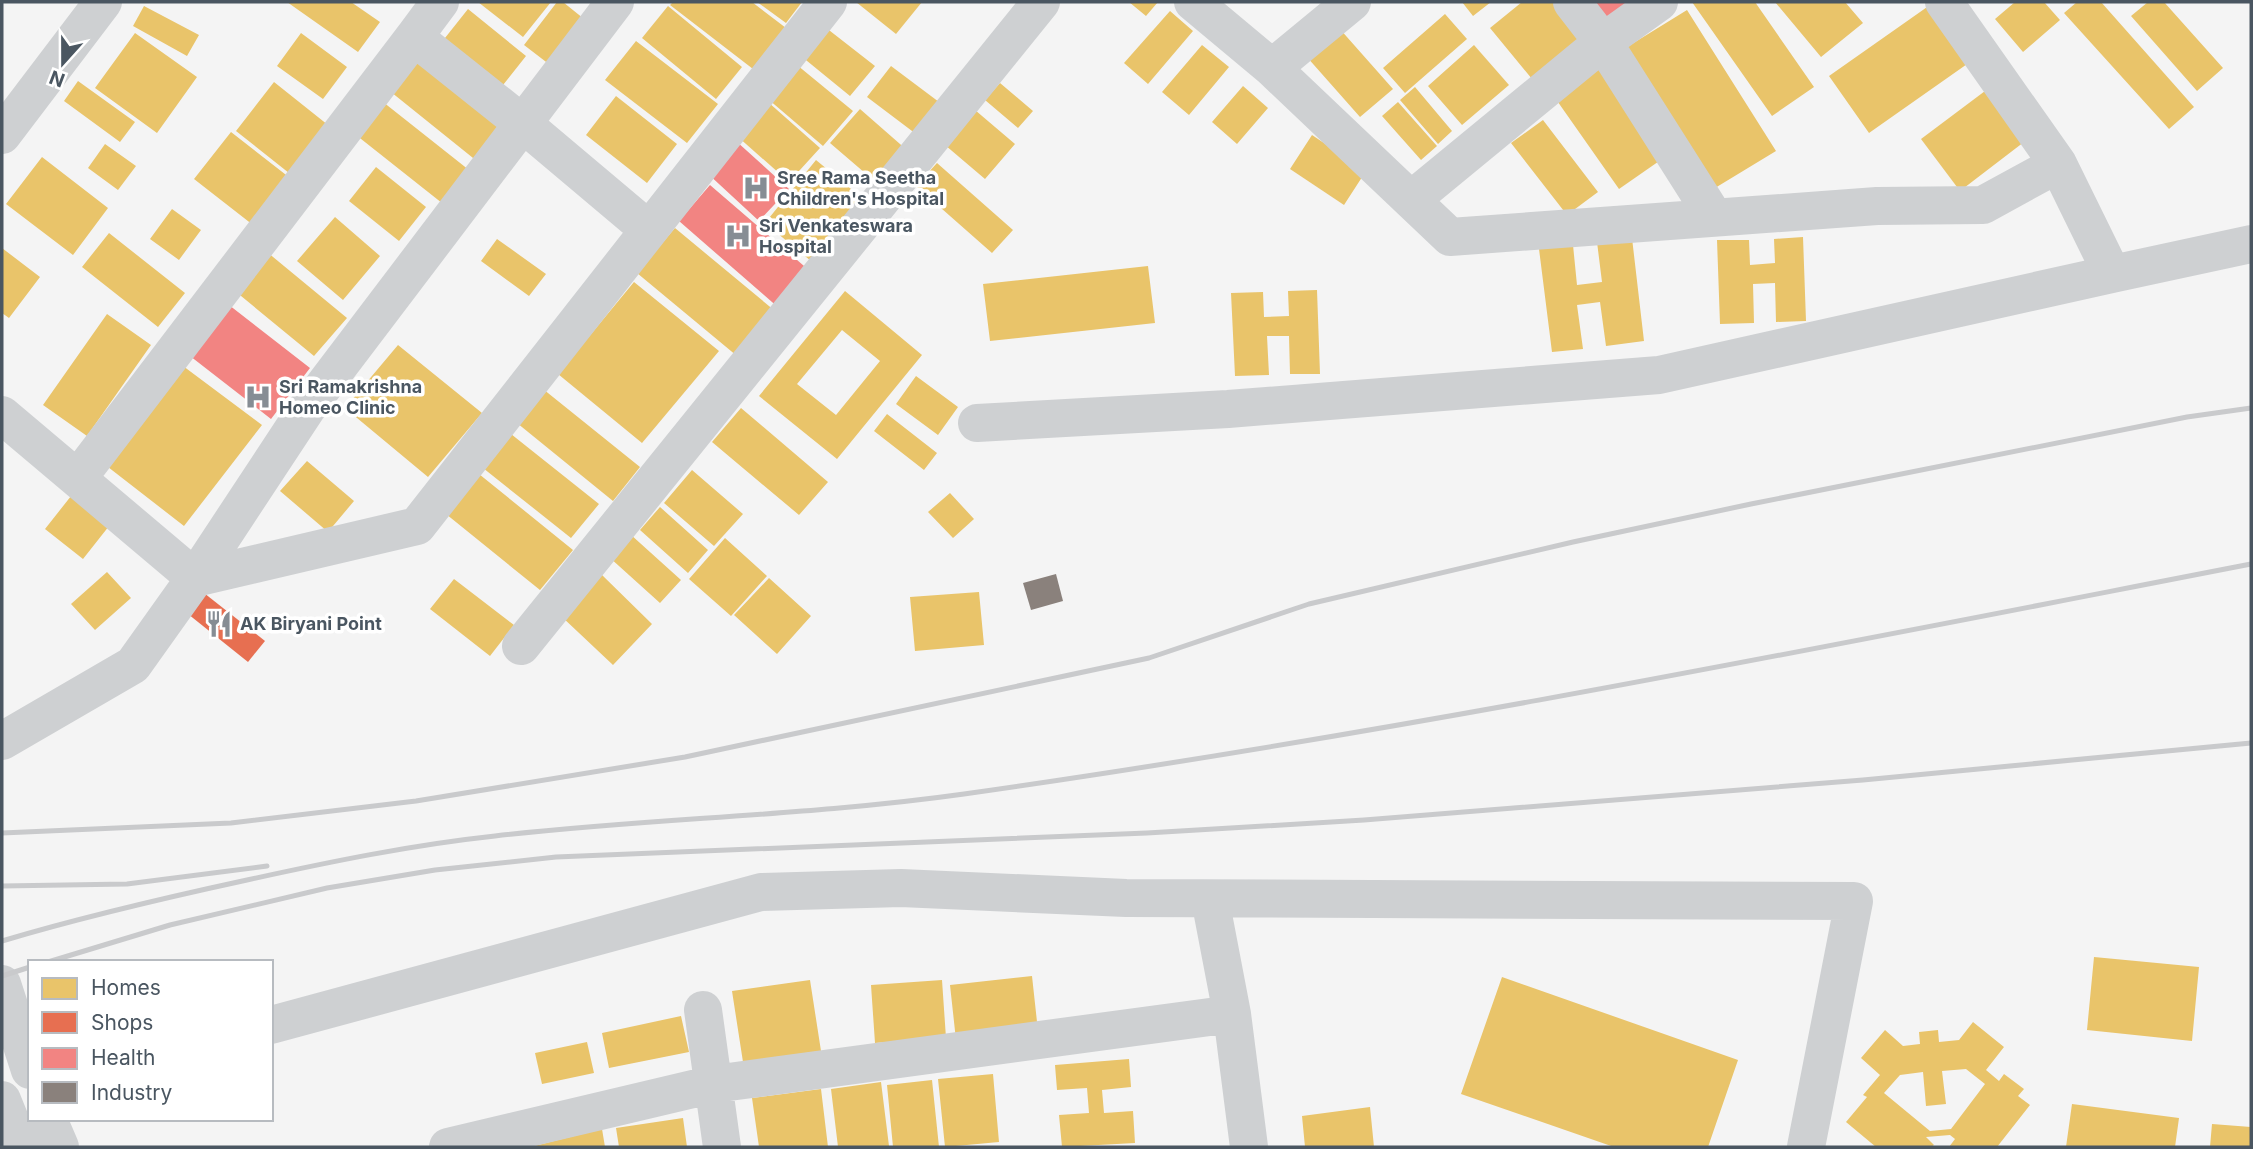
<svg xmlns="http://www.w3.org/2000/svg" width="2253" height="1149" font-family="Inter,sans-serif">
<style>
.homes{fill:#e9c46a;fill-rule:evenodd}
.shops{fill:#e76f51}
.health{fill:#f28482}
.industry{fill:#8a817c}
.lines{fill:none;stroke-linecap:round;stroke-linejoin:round}
.minor{stroke:#ced0d2;stroke-width:38}
.rail{stroke:#c9cacc;stroke-width:5}
.labels{text-anchor:middle;stroke-width:7;stroke-linejoin:round;paint-order:stroke}
.poi-label{font-size:18px;font-weight:bold;fill:#4a5661;stroke:#fff;text-anchor:start}
</style>
<rect width="100%" height="100%" fill="#f4f4f4"/>
<!-- homes -->
<path class="homes" d="M 287,2 L 351,2 L 380,22 L 358,52 Z
M 478,2 L 551,2 L 523,37 Z
M 557,2 L 563,2 L 589,23 L 554,68 L 524,45 Z
M 673,2 L 752,2 L 786,28 L 753,69 L 670,5 Z
M 757,2 L 802,2 L 786,23 Z
M 856,2 L 922,2 L 896,34 Z
M 1129,2 L 1158,2 L 1146,16 Z
M 1462,2 L 1491,2 L 1473,16 Z
M 1522,2 L 1553,2 L 1588,44 L 1537,85 L 1490,28 Z
M 1692,2 L 1755,2 L 1814,87 L 1772,116 Z
M 1775,2 L 1845,2 L 1863,23 L 1821,57 Z
M 2015,2 L 2044,2 L 2060,20 L 2023,52 L 1995,19 Z
M 2077,2 L 2101,2 L 2194,107 L 2169,129 L 2064,13 Z
M 2148,2 L 2164,2 L 2223,68 L 2197,91 L 2131,16 Z
M 1930,5 L 1970,62 L 1869,133 L 1829,76 Z
M 144,6 L 199,35 L 187,56 L 133,26 Z
M 668,6 L 742,67 L 716,99 L 642,38 Z
M 468,9 L 526,56 L 499,90 L 441,43 Z
M 1687,10 L 1776,151 L 1715,188 L 1627,47 Z
M 1170,11 L 1193,31 L 1148,84 L 1124,63 Z
M 1445,14 L 1467,39 L 1405,93 L 1383,68 Z
M 825,27 L 875,66 L 850,96 L 801,56 Z
M 1339,28 L 1393,89 L 1360,117 L 1306,56 Z
M 135,33 L 197,77 L 157,133 L 95,88 Z
M 301,33 L 347,67 L 323,99 L 277,66 Z
M 636,41 L 718,104 L 687,143 L 605,80 Z
M 1202,45 L 1229,67 L 1189,115 L 1162,92 Z
M 1474,45 L 1509,85 L 1462,125 L 1428,86 Z
M 413,54 L 506,127 L 478,162 L 386,88 Z
M 1599,63 L 1665,157 L 1619,189 L 1553,95 Z
M 797,65 L 853,111 L 823,146 L 768,99 Z
M 891,66 L 939,102 L 916,134 L 867,97 Z
M 78,81 L 135,122 L 120,142 L 64,101 Z
M 274,82 L 333,129 L 294,177 L 236,131 Z
M 1000,83 L 1033,111 L 1018,128 L 985,100 Z
M 1243,86 L 1268,108 L 1237,144 L 1212,122 Z
M 1415,87 L 1452,131 L 1438,144 L 1400,100 Z
M 1985,91 L 2024,142 L 1960,191 L 1921,139 Z
M 616,96 L 677,144 L 647,183 L 586,135 Z
M 378,98 L 474,174 L 447,207 L 351,131 Z
M 768,102 L 820,148 L 789,182 L 737,136 Z
M 1398,102 L 1437,146 L 1421,160 L 1382,116 Z
M 860,109 L 908,151 L 879,185 L 830,143 Z
M 975,110 L 1015,144 L 985,179 L 945,145 Z
M 1543,120 L 1598,192 L 1567,215 L 1511,143 Z
M 231,132 L 290,178 L 253,225 L 194,179 Z
M 1312,135 L 1366,171 L 1344,205 L 1290,169 Z
M 105,144 L 136,166 L 118,190 L 88,168 Z
M 42,157 L 108,208 L 73,255 L 6,204 Z
M 816,160 L 868,203 L 817,266 L 765,223 Z
M 937,163 L 1013,230 L 992,253 L 916,186 Z
M 376,167 L 426,207 L 399,241 L 349,201 Z
M 172,209 L 201,230 L 179,260 L 150,239 Z
M 335,217 L 380,256 L 343,300 L 297,261 Z
M 675,228 L 775,311 L 737,356 L 637,273 Z
M 109,233 L 185,293 L 158,327 L 82,267 Z
M 1803,237 L 1806,321 L 1776,322 L 1775,283 L 1753,284 L 1754,323 L 1720,324 L 1717,240 L 1749,240 L 1750,265 L 1775,263 L 1774,239 Z
M 1632,238 L 1644,341 L 1606,346 L 1600,302 L 1577,305 L 1583,349 L 1552,352 L 1539,249 L 1573,245 L 1577,285 L 1602,282 L 1597,242 Z
M 497,239 L 546,274 L 529,296 L 481,261 Z
M 2,248 L 40,277 L 9,318 L 2,313 Z
M 267,252 L 347,318 L 314,356 L 235,291 Z
M 1148,266 L 1155,323 L 990,341 L 983,284 Z
M 634,282 L 719,351 L 642,443 L 558,374 Z
M 1317,290 L 1320,374 L 1290,374 L 1289,336 L 1267,336 L 1269,375 L 1235,376 L 1231,293 L 1263,292 L 1264,317 L 1289,316 L 1288,291 Z
M 845,291 L 922,355 L 837,459 L 759,396 ZM 842,330 L 880,361 L 836,415 L 797,384 Z
M 107,314 L 151,345 L 87,436 L 43,405 Z
M 398,345 L 482,413 L 428,477 L 345,408 Z
M 175,360 L 262,425 L 184,526 L 99,460 Z
M 916,376 L 958,407 L 938,435 L 896,404 Z
M 543,389 L 640,467 L 613,501 L 517,423 Z
M 741,408 L 828,482 L 799,515 L 712,442 Z
M 887,414 L 937,453 L 924,470 L 874,431 Z
M 511,434 L 599,504 L 571,538 L 483,468 Z
M 307,461 L 354,501 L 328,532 L 280,491 Z
M 692,470 L 743,514 L 714,546 L 664,503 Z
M 479,474 L 573,550 L 540,590 L 446,514 Z
M 75,491 L 113,521 L 83,559 L 45,529 Z
M 950,493 L 974,519 L 953,538 L 928,512 Z
M 660,507 L 708,550 L 688,573 L 640,530 Z
M 630,534 L 681,580 L 660,603 L 609,557 Z
M 725,538 L 767,576 L 731,616 L 689,579 Z
M 107,572 L 131,598 L 95,630 L 71,604 Z
M 601,574 L 652,624 L 613,665 L 561,616 Z
M 769,578 L 811,616 L 777,654 L 734,615 Z
M 454,579 L 514,625 L 490,656 L 430,609 Z
M 979,592 L 984,645 L 915,651 L 910,597 Z
M 2094,957 L 2199,967 L 2192,1041 L 2087,1030 Z
M 1032,976 L 1038,1031 L 956,1040 L 950,985 Z
M 1502,977 L 1738,1060 L 1708,1147 L 1614,1147 L 1461,1094 Z
M 810,980 L 821,1051 L 743,1062 L 732,991 Z
M 942,980 L 946,1038 L 875,1043 L 871,985 Z
M 681,1016 L 689,1052 L 609,1068 L 602,1033 Z
M 1973,1022 L 2004,1047 L 1986,1070 L 1999,1081 L 2004,1074 L 2024,1089 L 2018,1096 L 2030,1105 L 1997,1147 L 1949,1147 L 1955,1139 L 1950,1135 L 1926,1137 L 1934,1145 L 1931,1147 L 1876,1147 L 1846,1122 L 1867,1097 L 1863,1095 L 1880,1075 L 1861,1058 L 1885,1030 L 1903,1046 L 1920,1044 L 1919,1032 L 1938,1030 L 1939,1042 L 1959,1040 ZM 1966,1069 L 1985,1084 L 1951,1129 L 1930,1131 L 1884,1093 L 1900,1075 L 1923,1072 L 1926,1106 L 1946,1104 L 1942,1071 Z
M 587,1042 L 594,1073 L 542,1084 L 535,1053 Z
M 1129,1059 L 1131,1087 L 1102,1090 L 1104,1113 L 1133,1111 L 1135,1143 L 1062,1147 L 1059,1115 L 1089,1113 L 1087,1088 L 1057,1090 L 1055,1065 Z
M 993,1074 L 999,1142 L 945,1147 L 938,1079 Z
M 932,1080 L 939,1147 L 893,1147 L 887,1085 Z
M 881,1082 L 889,1146 L 838,1147 L 831,1089 Z
M 821,1089 L 828,1147 L 759,1147 L 752,1098 Z
M 2072,1104 L 2179,1118 L 2175,1147 L 2066,1147 Z
M 1370,1107 L 1374,1147 L 1305,1147 L 1302,1116 Z
M 683,1118 L 687,1147 L 619,1147 L 616,1128 Z
M 2212,1124 L 2251,1127 L 2251,1147 L 2210,1147 Z
M 602,1129 L 605,1147 L 530,1147 Z"/>
<!-- shops -->
<path class="shops" d="M 204,593 L 265,641 L 248,662 L 188,614 Z"/>
<!-- health -->
<path class="health" d="M 1595,2 L 1636,2 L 1610,21 Z
M 736,141 L 789,189 L 759,221 L 706,172 Z
M 710,185 L 811,272 L 780,309 L 679,221 Z
M 220,298 L 310,368 L 271,419 L 181,349 Z"/>
<!-- industry -->
<path class="industry" d="M 1056,574 L 1063,601 L 1031,610 L 1023,583 Z"/>
<g class="lines">
<!-- minor -->
<path class="minor" d="M 440,2 L 414,37 L 522,123 L 649,230
M 615,2 L 307,408 L 195,578 L 417,526 L 828,2
M 1193,2 L 1272,68 L 1450,237 L 1877,206 L 1983,205 L 2058,164
M 1572,2 L 1603,42 L 1714,217
M 1944,2 L 2058,164 L 2112,274 L 2251,244
M 1272,68 L 1352,2
M 2,135 L 103,2
M 1411,200 L 1603,42 L 1659,2
M 2,415 L 195,578 L 133,665 L 2,741
M 977,423 L 1228,409 L 1659,375 L 2112,274
M 78,478 L 414,37
M 521,646 L 1041,2
M 1210,899 L 1232,1014 L 1249,1147
M 2,984 L 30,1070
M 703,1010 L 722,1147
M 271,1025 L 761,892 L 901,888 L 1126,898 L 1854,901 L 1806,1147
M 2,1100 L 21,1147
M 48,1119 L 60,1147
M 448,1147 L 714,1084 L 1232,1014"/>
<!-- rail -->
<path class="rail" d="M 2,833 L 231,823 L 416,801 L 685,757 L 1149,658 L 1309,604 L 1573,542 L 1751,504 L 2187,417 L 2251,408
M 2,886 L 127,884 L 267,866
M 2,941 C 82,917 164,898 247,880 C 329,862 411,845 495,836 C 651,818 808,816 964,794 C 1396,733 1823,647 2251,564
M 48,962 L 170,925 L 327,888 L 435,870 L 556,857 L 1147,833 L 1364,820 L 1863,780 L 2251,743
M 2,976 L 30,967"/>
</g>
<!-- icons -->
<defs>
<symbol id="hospital-bare" viewBox="-9 -9 18 18"><path d="M-5-5h3v3.5h4V-5h3V5h-3V1.5h-4V5h-3Z" fill="#868d94" stroke="#fff" stroke-width="2.5" paint-order="stroke"/></symbol>
<symbol id="restaurant-bare" viewBox="-9 -9 18 18"><path d="M-5-6h1v4h1v-4h1v4h1v-4h1v5L-1.5 .5V6h-2V.5L-5-1ZM5-6V6H3V1.5H1.5Q1.5-4 5-6Z" fill="#868d94" stroke="#fff" stroke-width="2.5" paint-order="stroke"/></symbol>
</defs>
<g fill-rule="evenodd">
<use href="#hospital-bare" x="737" y="169" width="38" height="38"/>
<use href="#hospital-bare" x="719" y="217" width="38" height="38"/>
<use href="#hospital-bare" x="239" y="378" width="38" height="38"/>
<use href="#restaurant-bare" x="200" y="605" width="38" height="38"/>
</g>
<g class="labels">
<!-- poi labels -->
<g class="poi-label">
<text x="777" y="184">Sree Rama Seetha<tspan x="777" dy="21">Children's Hospital</tspan></text>
<text x="759" y="232">Sri Venkateswara<tspan x="759" dy="21">Hospital</tspan></text>
<text x="279" y="393">Sri Ramakrishna<tspan x="279" dy="21">Homeo Clinic</tspan></text>
<text x="240" y="630">AK Biryani Point</text>
</g>
</g>
<!-- border -->
<rect width="2253" height="1149" fill="none" stroke="#4a5661" stroke-width="7"/>
<!-- legend -->
<rect x="28" y="960" width="245" height="161" fill="#ffffff" stroke="#b7bbc0" stroke-width="2"/>
<rect x="42" y="978" width="35" height="21" fill="#e9c46a" stroke="#b7bbc0" stroke-width="2"/>
<text x="91" y="995" font-size="21" fill="#4a5661">Homes</text>
<rect x="42" y="1012" width="35" height="21" fill="#e76f51" stroke="#b7bbc0" stroke-width="2"/>
<text x="91" y="1030" font-size="21" fill="#4a5661">Shops</text>
<rect x="42" y="1048" width="35" height="21" fill="#f28482" stroke="#b7bbc0" stroke-width="2"/>
<text x="91" y="1065" font-size="21" fill="#4a5661">Health</text>
<rect x="42" y="1082" width="35" height="21" fill="#8a817c" stroke="#b7bbc0" stroke-width="2"/>
<text x="91" y="1100" font-size="21" fill="#4a5661">Industry</text>
<!-- north arrow -->
<g transform="translate(63 63) rotate(201)" stroke="#ffffff" stroke-width="5" paint-order="stroke">
<path d="M0-5L12 26L0 18L-12 26Z" fill="#4a5661"/>
<text y="-10" font-size="19" font-weight="bold" text-anchor="middle" fill="#4a5661">N</text>
</g>
</svg>
